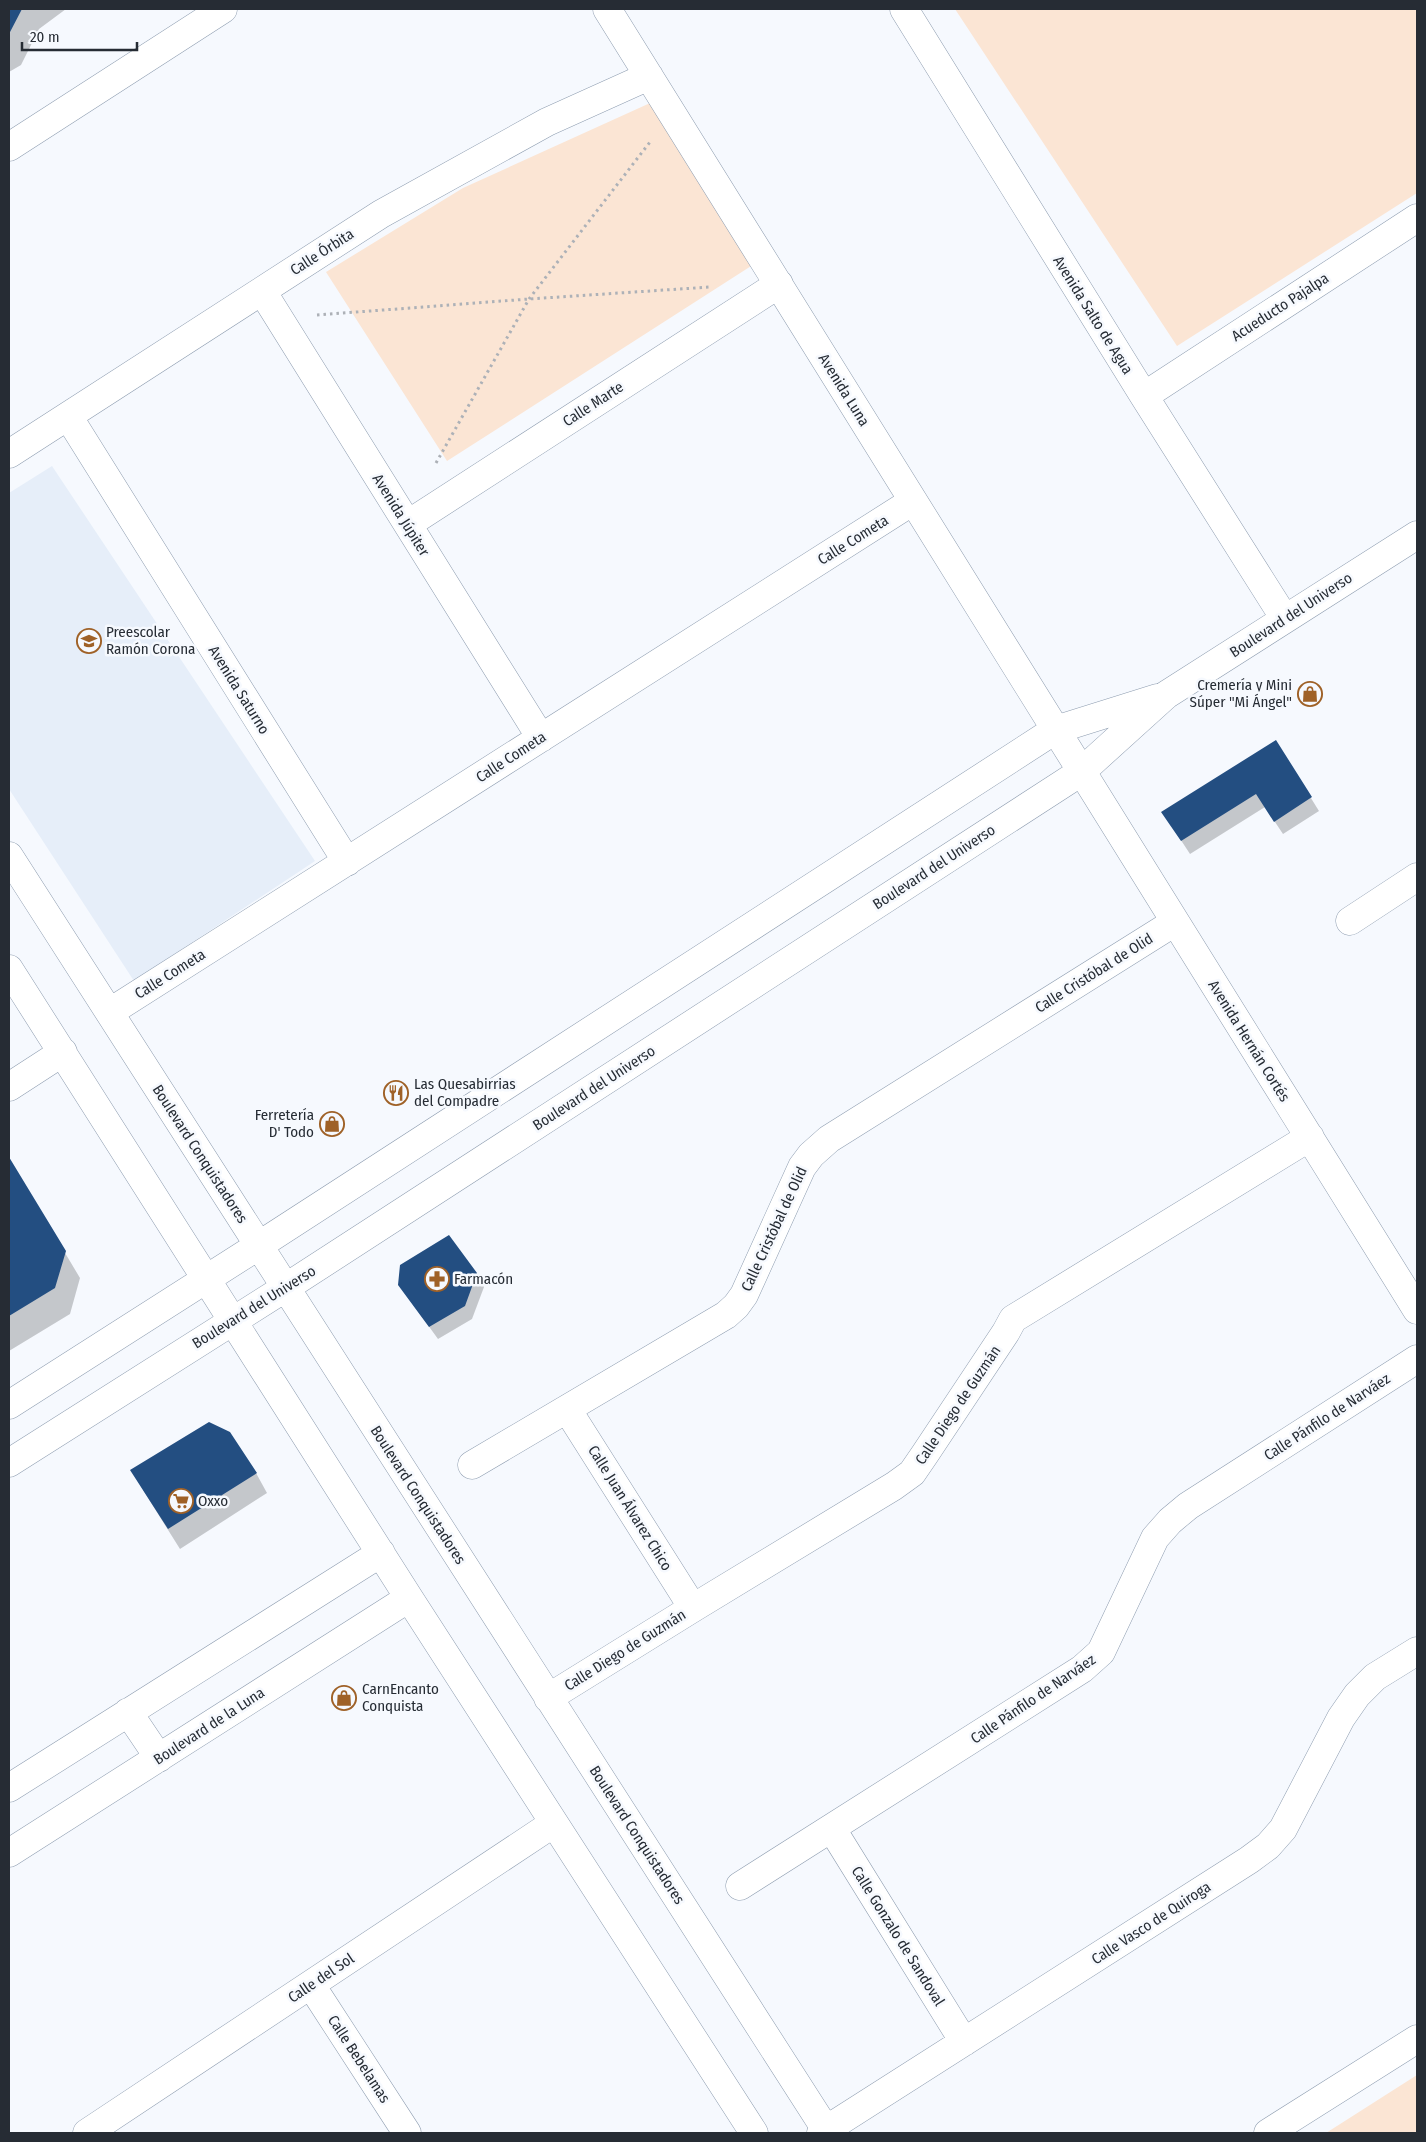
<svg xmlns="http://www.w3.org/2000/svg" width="1426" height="2142" font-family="'Fira Sans Condensed',sans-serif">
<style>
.built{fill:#e6eef9}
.green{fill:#fbe5d4}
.shadow{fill:#0003}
.building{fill:#234e81}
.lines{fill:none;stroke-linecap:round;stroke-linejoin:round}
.minor-casing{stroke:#8e9db0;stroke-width:29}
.path{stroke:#adb1b7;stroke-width:3;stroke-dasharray:2.5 4;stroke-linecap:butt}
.minor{stroke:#fff;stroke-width:28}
.labels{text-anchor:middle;stroke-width:5;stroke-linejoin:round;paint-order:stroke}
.street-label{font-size:15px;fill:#262c34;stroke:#f6f9fe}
.poi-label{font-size:15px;fill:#262c34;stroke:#f6f9fe;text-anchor:start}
</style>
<rect width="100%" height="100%" fill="#f6f9fe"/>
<!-- built -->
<path class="built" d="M 52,466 L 315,861 L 134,981 L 9,789 L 9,493 Z"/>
<!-- green -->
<path class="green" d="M 955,9 L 1417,9 L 1417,193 L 1177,346 Z
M 670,94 L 770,254 L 447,461 L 326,272 L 463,188 Z
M 1417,2075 L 1417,2133 L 1326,2133 Z"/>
<!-- shadow -->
<path class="shadow" d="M 9,9 L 66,9 L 39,29 L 21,65 L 9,72 Z
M 1276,742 L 1319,811 L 1283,834 L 1265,807 L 1190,854 L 1171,825 Z
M 9,1159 L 80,1278 L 70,1314 L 9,1351 Z
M 476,1274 L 484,1287 L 472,1319 L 438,1339 L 399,1285 Z
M 256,1473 L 267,1493 L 180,1549 L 143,1490 Z"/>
<!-- building -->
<path class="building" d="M 9,9 L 22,9 L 9,34 Z
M 1276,740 L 1312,797 L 1274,822 L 1256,794 L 1181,841 L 1161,812 Z
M 9,1157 L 66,1251 L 55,1288 L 9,1316 Z
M 449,1235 L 477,1273 L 465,1306 L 429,1327 L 398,1285 L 400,1265 Z
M 209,1422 L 230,1432 L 257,1473 L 168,1529 L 130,1470 Z"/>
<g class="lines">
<defs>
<path id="minor" d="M 607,9 L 1417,1310
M 904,9 L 1144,396 L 1285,619
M 9,147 L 223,9
M 262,291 L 541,738
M 1144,396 L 1417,218
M 68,416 L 347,862
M 9,454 L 381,214 L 547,122 L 649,76
M 408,524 L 779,284
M 9,856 L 828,2133
M 1350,921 L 1417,877
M 9,969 L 409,1598 L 754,2133
M 110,1012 L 913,501
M 9,1087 L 63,1052
M 9,1405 L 258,1246 L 1055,730 L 1157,698
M 567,1409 L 693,1608
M 9,1463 L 285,1288 L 1081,772 L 1166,695 L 1417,535
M 472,1465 L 726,1315 L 736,1306 L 744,1295 L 802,1167 L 811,1155 L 829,1139 L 1175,922
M 548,1698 L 693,1608 L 894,1486 L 912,1473 L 925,1454 L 1006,1332 L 1013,1319 L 1310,1137
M 128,1712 L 159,1758
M 9,1788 L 381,1553
M 832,1829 L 964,2042
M 9,1853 L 409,1598
M 740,1886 L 1082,1669 L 1101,1652 L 1155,1538 L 1170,1521 L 1188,1506 L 1417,1359
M 311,1985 L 407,2133
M 87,2133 L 554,1823
M 821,2133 L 1249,1860 L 1268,1846 L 1283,1829 L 1341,1718 L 1357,1695 L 1375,1677 L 1417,1651
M 1268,2133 L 1417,2039"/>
</defs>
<!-- minor casing -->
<use href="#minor" class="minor-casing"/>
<!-- path -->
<path class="path" d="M 317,315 L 529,299 L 710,287
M 436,463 L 529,299 L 650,142"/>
<!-- minor -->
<use href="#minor" class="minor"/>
</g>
<!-- icons -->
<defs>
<symbol id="school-ring" viewBox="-11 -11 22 22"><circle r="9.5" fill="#f6f9fe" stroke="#9f6127" stroke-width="1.5"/><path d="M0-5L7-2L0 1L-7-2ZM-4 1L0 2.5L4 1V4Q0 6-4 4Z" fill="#9f6127"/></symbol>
<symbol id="shop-ring" viewBox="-11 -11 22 22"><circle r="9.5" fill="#f6f9fe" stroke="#9f6127" stroke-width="1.5"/><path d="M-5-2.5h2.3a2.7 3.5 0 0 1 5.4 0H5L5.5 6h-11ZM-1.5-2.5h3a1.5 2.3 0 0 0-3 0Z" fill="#9f6127"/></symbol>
<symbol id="restaurant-ring" viewBox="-11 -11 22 22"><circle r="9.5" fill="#f6f9fe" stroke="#9f6127" stroke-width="1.5"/><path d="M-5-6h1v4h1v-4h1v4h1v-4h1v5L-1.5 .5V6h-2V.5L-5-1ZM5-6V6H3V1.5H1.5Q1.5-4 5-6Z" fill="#9f6127"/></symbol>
<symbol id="pharmacy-ring" viewBox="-11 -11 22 22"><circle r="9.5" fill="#f6f9fe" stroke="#9f6127" stroke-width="1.5"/><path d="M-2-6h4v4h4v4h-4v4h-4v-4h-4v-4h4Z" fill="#9f6127"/></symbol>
<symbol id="supermarket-ring" viewBox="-11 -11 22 22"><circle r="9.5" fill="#f6f9fe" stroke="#9f6127" stroke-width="1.5"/><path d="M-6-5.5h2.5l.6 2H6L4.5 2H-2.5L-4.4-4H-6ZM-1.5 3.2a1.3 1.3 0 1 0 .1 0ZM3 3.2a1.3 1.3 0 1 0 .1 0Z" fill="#9f6127"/></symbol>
</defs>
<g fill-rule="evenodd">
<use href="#school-ring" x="75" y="627" width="28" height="28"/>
<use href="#shop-ring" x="1296" y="680" width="28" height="28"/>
<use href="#restaurant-ring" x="382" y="1079" width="28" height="28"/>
<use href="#shop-ring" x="318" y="1110" width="28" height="28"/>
<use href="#pharmacy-ring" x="423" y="1265" width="28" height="28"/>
<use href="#supermarket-ring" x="167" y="1487" width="28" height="28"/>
<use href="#shop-ring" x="330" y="1684" width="28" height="28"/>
</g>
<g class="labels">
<!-- street labels -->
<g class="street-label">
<text transform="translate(322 252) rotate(-33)" y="5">Calle Órbita</text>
<text transform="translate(1280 307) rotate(-33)" y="5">Acueducto Pajalpa</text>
<text transform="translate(1093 315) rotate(58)" y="5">Avenida Salto de Agua</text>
<text transform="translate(844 390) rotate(58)" y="5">Avenida Luna</text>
<text transform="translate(593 404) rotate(-33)" y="5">Calle Marte</text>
<text transform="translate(401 515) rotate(58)" y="5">Avenida Júpiter</text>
<text transform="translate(853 540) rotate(-32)" y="5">Calle Cometa</text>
<text transform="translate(1291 615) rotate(-33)" y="5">Boulevard del Universo</text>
<text transform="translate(239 690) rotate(58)" y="5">Avenida Saturno</text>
<text transform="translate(511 757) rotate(-33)" y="5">Calle Cometa</text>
<text transform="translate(934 867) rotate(-33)" y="5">Boulevard del Universo</text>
<text transform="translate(1094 973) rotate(-32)" y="5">Calle Cristóbal de Olid</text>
<text transform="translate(170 974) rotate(-32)" y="5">Calle Cometa</text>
<text transform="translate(1249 1041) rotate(58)" y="5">Avenida Hernán Cortés</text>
<text transform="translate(594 1088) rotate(-33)" y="5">Boulevard del Universo</text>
<text transform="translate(200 1154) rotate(57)" y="5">Boulevard Conquistadores</text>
<text transform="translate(774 1229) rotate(-65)" y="5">Calle Cristóbal de Olid</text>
<text transform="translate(254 1307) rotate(-32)" y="5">Boulevard del Universo</text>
<text transform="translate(958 1405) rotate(-56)" y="5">Calle Diego de Guzmán</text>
<text transform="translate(1327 1417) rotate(-33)" y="5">Calle Pánfilo de Narváez</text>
<text transform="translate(418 1495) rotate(57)" y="5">Boulevard Conquistadores</text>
<text transform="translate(630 1508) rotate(58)" y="5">Calle Juan Álvarez Chico</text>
<text transform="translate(625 1650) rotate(-32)" y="5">Calle Diego de Guzmán</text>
<text transform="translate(1033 1699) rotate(-34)" y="5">Calle Pánfilo de Narváez</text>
<text transform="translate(209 1726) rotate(-33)" y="5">Boulevard de la Luna</text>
<text transform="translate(637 1835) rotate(57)" y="5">Boulevard Conquistadores</text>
<text transform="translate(1151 1923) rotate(-33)" y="5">Calle Vasco de Quiroga</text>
<text transform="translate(898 1936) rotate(58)" y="5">Calle Gonzalo de Sandoval</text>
<text transform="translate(321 1978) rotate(-34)" y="5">Calle del Sol</text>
<text transform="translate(359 2059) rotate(57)" y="5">Calle Bebelamas</text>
</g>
<!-- poi labels -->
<g class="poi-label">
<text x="106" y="637">Preescolar<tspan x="106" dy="17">Ramón Corona</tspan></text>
<text x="1292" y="690" text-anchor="end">Cremería y Mini<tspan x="1292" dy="17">Súper "Mi Ángel"</tspan></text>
<text x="414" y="1089">Las Quesabirrias<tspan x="414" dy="17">del Compadre</tspan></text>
<text x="314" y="1120" text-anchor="end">Ferretería<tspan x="314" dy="17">D' Todo</tspan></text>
<text x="454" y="1284">Farmacón</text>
<text x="198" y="1506">Oxxo</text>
<text x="362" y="1694">CarnEncanto<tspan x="362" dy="17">Conquista</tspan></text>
</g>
</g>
<!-- border -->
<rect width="1426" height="2142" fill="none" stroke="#262c34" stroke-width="20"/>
<!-- scale -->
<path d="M22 42v8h115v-8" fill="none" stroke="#262c34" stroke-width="2.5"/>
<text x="30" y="42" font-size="15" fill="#262c34" stroke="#f6f9fe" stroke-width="4" paint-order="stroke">20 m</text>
</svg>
